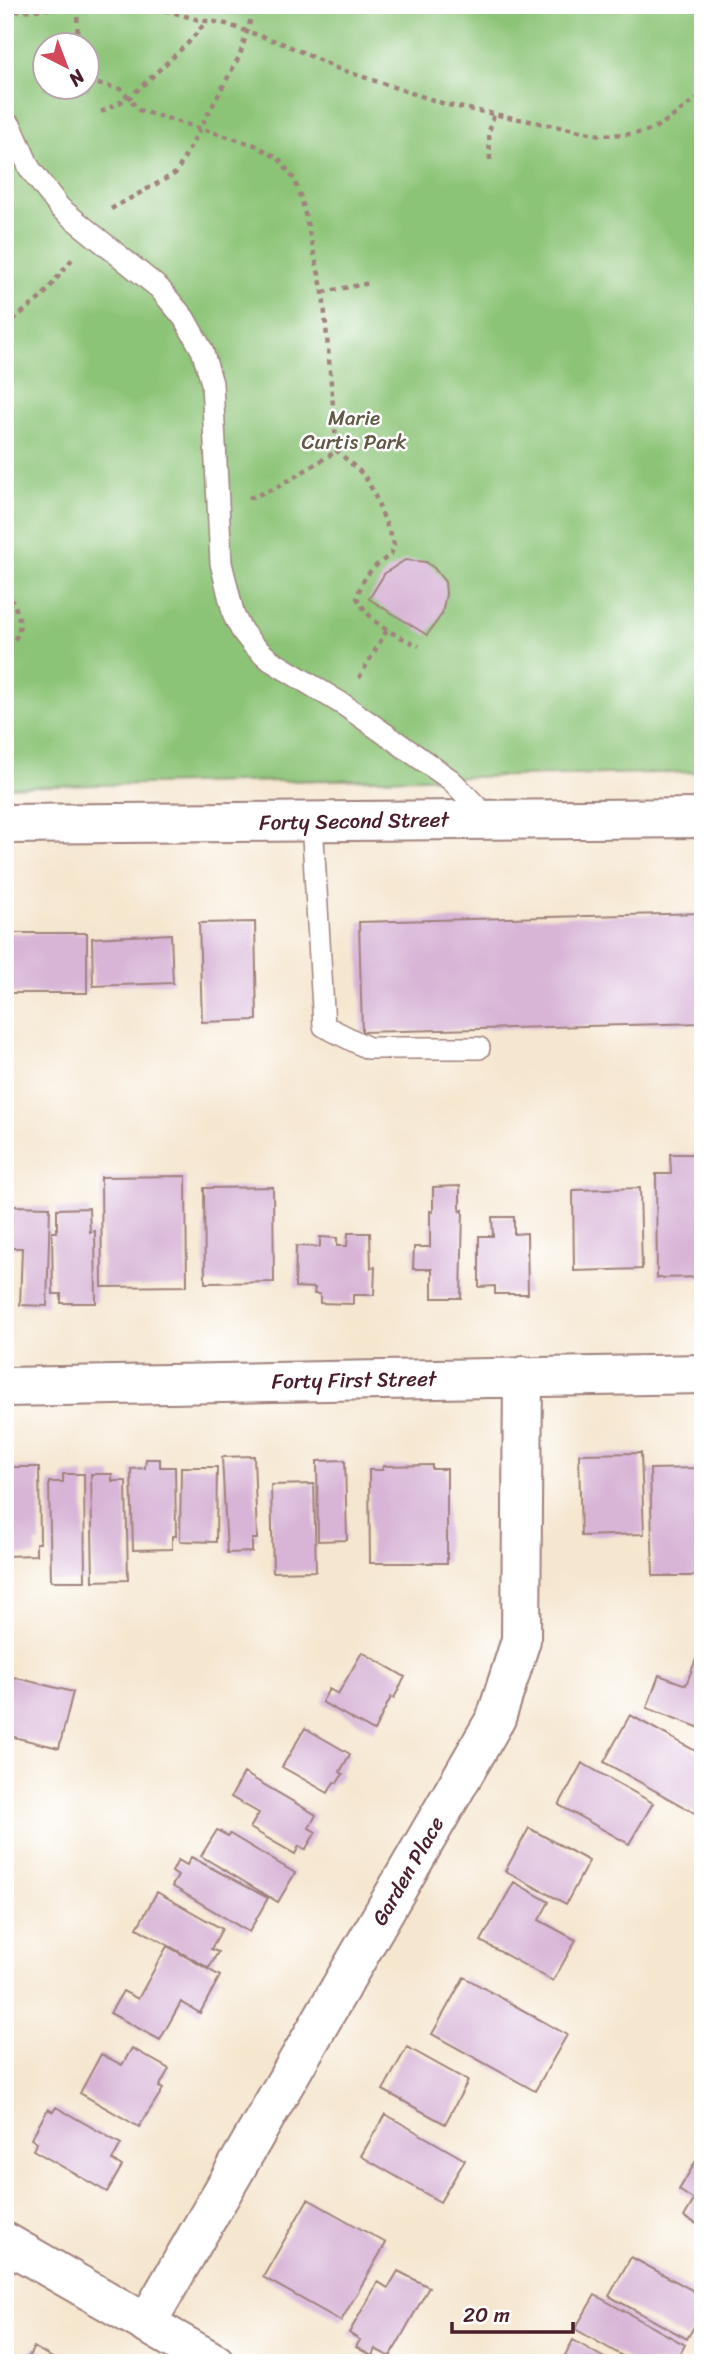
<svg xmlns="http://www.w3.org/2000/svg" width="708" height="2368" font-family="Sriracha,sans-serif">
<style>
.park{fill:#8cc477;stroke:#6b7251;stroke-width:2;fill-rule:evenodd}
.building{fill:#d8b5d7}
.lines{fill:none;stroke-linecap:round;stroke-linejoin:round}
.lane-casing{stroke:#a0827d;stroke-width:24}
.street-casing{stroke:#a0827d;stroke-width:42}
.path{stroke:#a0827d;stroke-width:4.5;stroke-dasharray:5 5;stroke-linecap:butt}
.lane{stroke:#fff;stroke-width:21}
.street{stroke:#fff;stroke-width:38}
.labels{text-anchor:middle;stroke-width:5;stroke-linejoin:round;paint-order:stroke}
.park-label{font-size:21px;fill:#615946;stroke:#fff}
.street-label{font-size:21px;fill:#4a1f2b;stroke:#fff}
</style>
<rect width="100%" height="100%" fill="#fff"/>
<filter id="ink" filterUnits="userSpaceOnUse"><feTurbulence type="fractalNoise" baseFrequency=".0143" numOctaves="2"/><feDisplacementMap in="SourceGraphic" scale="14" xChannelSelector="R" yChannelSelector="G"/><feConvolveMatrix kernelMatrix="1 2 1 2 8 2 1 2 1" color-interpolation-filters="sRGB"/></filter>
<filter id="wash" filterUnits="userSpaceOnUse"><feTurbulence type="fractalNoise" baseFrequency=".00686" numOctaves="4" result="noise"/><feDisplacementMap in="SourceGraphic" scale="28" xChannelSelector="R" yChannelSelector="G"/><feGaussianBlur stdDeviation="1.57" result="paint"/><feColorMatrix in="noise" values="0 0 0 0 0 0 0 0 0 0 0 0 0 0 0 0 0 1.4 0 .05"/><feComposite in="paint" operator="in"/></filter>
<g filter="url(#wash)">
<rect width="100%" height="100%" fill="#f5e6cf"/>
<!-- park -->
<path class="park" d="M 5,5 L 703,5 L 703,772 L 5,787 ZM 46,46 L 88,46 L 88,88 L 46,88 Z"/>
<g id="blocks">
<!-- building -->
<path class="building" d="M 405,560 L 426,562 L 434,568 L 445,582 L 446,594 L 442,614 L 427,635 L 369,599 L 385,573 Z
M 703,913 L 703,1023 L 362,1032 L 359,922 Z
M 255,922 L 257,1020 L 202,1022 L 199,923 Z
M 8,933 L 87,933 L 87,993 L 8,993 Z
M 171,934 L 173,983 L 93,986 L 92,938 Z
M 670,1154 L 703,1154 L 703,1277 L 657,1278 L 656,1174 L 671,1174 Z
M 186,1176 L 187,1286 L 102,1287 L 101,1177 Z
M 460,1186 L 460,1211 L 463,1210 L 461,1298 L 432,1298 L 432,1269 L 413,1269 L 414,1247 L 430,1247 L 430,1211 L 433,1212 L 433,1187 Z
M 273,1187 L 274,1282 L 205,1283 L 204,1188 Z
M 640,1188 L 642,1269 L 574,1271 L 573,1190 Z
M 12,1206 L 50,1207 L 47,1306 L 20,1305 L 22,1248 L 11,1248 Z
M 89,1208 L 90,1232 L 95,1231 L 96,1303 L 61,1303 L 61,1294 L 53,1294 L 52,1232 L 57,1232 L 57,1209 Z
M 492,1217 L 514,1217 L 514,1234 L 527,1233 L 528,1294 L 495,1294 L 495,1286 L 479,1287 L 479,1236 L 493,1236 Z
M 5,1222 L 8,1222 L 8,1295 L 5,1295 Z
M 348,1233 L 370,1233 L 371,1268 L 375,1267 L 374,1295 L 353,1295 L 353,1304 L 320,1303 L 320,1294 L 314,1294 L 315,1288 L 295,1287 L 296,1246 L 320,1247 L 320,1237 L 337,1238 L 337,1246 L 347,1246 Z
M 641,1453 L 644,1534 L 581,1536 L 579,1454 Z
M 254,1456 L 257,1539 L 252,1539 L 252,1552 L 227,1553 L 222,1457 Z
M 146,1459 L 160,1459 L 160,1467 L 175,1467 L 176,1536 L 172,1536 L 172,1549 L 133,1550 L 131,1469 L 145,1468 Z
M 345,1460 L 347,1540 L 318,1541 L 317,1461 Z
M 432,1465 L 432,1469 L 447,1469 L 447,1563 L 370,1563 L 369,1470 L 382,1470 L 383,1466 Z
M 5,1467 L 39,1467 L 40,1543 L 36,1543 L 36,1555 L 5,1556 Z
M 181,1467 L 217,1467 L 216,1542 L 180,1541 Z
M 703,1468 L 703,1576 L 653,1576 L 650,1469 Z
M 63,1474 L 84,1474 L 85,1581 L 51,1581 L 49,1482 L 63,1482 Z
M 91,1474 L 112,1474 L 112,1481 L 126,1481 L 128,1580 L 93,1581 Z
M 314,1484 L 316,1571 L 273,1572 L 271,1485 Z
M 362,1652 L 405,1677 L 394,1698 L 391,1697 L 374,1731 L 322,1702 L 329,1689 L 338,1694 Z
M 696,1659 L 703,1662 L 703,1729 L 647,1708 L 659,1675 L 686,1685 Z
M 5,1675 L 73,1692 L 59,1748 L 5,1735 Z
M 630,1715 L 703,1755 L 703,1811 L 700,1816 L 604,1762 Z
M 305,1728 L 350,1754 L 340,1772 L 343,1774 L 337,1783 L 334,1782 L 328,1793 L 282,1767 Z
M 582,1763 L 653,1803 L 629,1844 L 559,1805 Z
M 244,1773 L 316,1815 L 309,1828 L 316,1832 L 305,1850 L 299,1846 L 295,1854 L 250,1828 L 259,1813 L 231,1797 Z
M 529,1828 L 589,1861 L 566,1904 L 505,1871 Z
M 217,1830 L 228,1836 L 230,1834 L 295,1873 L 278,1902 L 201,1856 Z
M 191,1857 L 268,1898 L 249,1932 L 172,1886 L 178,1876 L 172,1872 L 178,1860 L 187,1865 Z
M 514,1882 L 549,1902 L 539,1920 L 576,1940 L 553,1981 L 481,1941 Z
M 157,1892 L 222,1929 L 211,1949 L 218,1952 L 209,1968 L 137,1928 Z
M 167,1946 L 220,1976 L 200,2013 L 181,2002 L 160,2040 L 110,2013 L 123,1991 L 138,1999 Z
M 464,1977 L 567,2035 L 535,2091 L 432,2034 Z
M 407,2047 L 468,2081 L 445,2124 L 383,2090 Z
M 132,2048 L 169,2069 L 159,2087 L 163,2089 L 139,2127 L 80,2093 L 101,2054 L 122,2065 Z
M 56,2107 L 121,2144 L 112,2160 L 122,2166 L 107,2192 L 33,2150 L 37,2143 L 31,2139 L 48,2109 L 53,2112 Z
M 385,2114 L 465,2160 L 440,2202 L 361,2156 Z
M 703,2149 L 703,2227 L 684,2217 L 694,2200 L 679,2190 Z
M 308,2199 L 386,2243 L 341,2321 L 263,2277 Z
M 631,2257 L 703,2296 L 703,2311 L 687,2339 L 609,2296 Z
M 398,2271 L 429,2287 L 390,2357 L 375,2349 L 372,2356 L 356,2347 L 360,2340 L 349,2333 L 378,2282 L 388,2288 Z
M 595,2295 L 685,2345 L 675,2363 L 635,2363 L 575,2329 Z
M 573,2340 L 613,2363 L 561,2363 Z
M 34,2347 L 61,2363 L 25,2363 Z"/>
</g>
</g>
<g filter="url(#ink)">
<use href="#blocks" fill-opacity="0" stroke="#a0827d" stroke-width="2"/>
<g class="lines">
<defs>
<path id="lane" d="M 11,126 L 30,169 L 60,208 L 159,288 L 184,318 L 202,350 L 212,383 L 221,563 L 234,616 L 242,631 L 253,645 L 270,660 L 344,705 L 451,780 L 489,819
M 312,821 L 324,1026 L 368,1048 L 479,1048"/>
<path id="street" d="M 5,824 L 703,818
M 5,1387 L 703,1374
M 5,2242 L 215,2363
M 146,2324 L 496,1718 L 521,1640 L 523,1376"/>
</defs>
<!-- lane casing -->
<use href="#lane" class="lane-casing"/>
<!-- street casing -->
<use href="#street" class="street-casing"/>
<!-- path -->
<path class="path" d="M 77,7 L 78,46
M 5,12 L 91,6 L 168,11 L 199,20 L 223,23 L 284,44 L 336,68 L 448,105 L 600,135 L 634,134 L 651,130 L 668,120 L 703,94
M 88,82 L 121,89 L 139,110 L 255,145 L 279,159 L 294,179 L 302,201 L 323,292 L 337,451 L 364,475 L 373,491 L 394,544 L 391,555 C 373,566 362,577 357,598 C 373,626 390,632 419,646
M 101,112 L 129,98 L 189,42 L 206,22
M 490,160 L 489,132 L 494,114
M 111,209 L 176,173 L 240,55 L 255,5
M 323,292 L 370,283
M 5,326 L 42,297 L 73,258
M 249,498 L 276,488 L 337,451
M 5,589 C 18,609 30,632 5,648
M 359,678 L 387,630"/>
<!-- lane -->
<use href="#lane" class="lane"/>
<!-- street -->
<use href="#street" class="street"/>
</g>
</g>
<g class="labels">
<!-- park labels -->
<g class="park-label">
<text x="354" y="425">Marie<tspan x="354" dy="24">Curtis Park</tspan></text>
</g>
<!-- street labels -->
<g class="street-label">
<text transform="translate(354 821) rotate(-1)" y="7">Forty Second Street</text>
<text transform="translate(354 1380) rotate(-1)" y="7">Forty First Street</text>
<text transform="translate(408 1871) rotate(-60)" y="7">Garden Place</text>
</g>
</g>
<!-- margin -->
<rect width="708" height="2368" fill="none" stroke="#fff" stroke-width="28"/>
<!-- north arrow -->
<g transform="translate(66 66) rotate(138)"><circle r="33" fill="#ffffff" stroke="#b7a5aa" stroke-width="2"/>
<path d="M0-5L12 26L0 18L-12 26Z" fill="#d1495b"/>
<text y="-10" font-size="19" font-weight="bold" text-anchor="middle" fill="#4a1f2b">N</text>
</g>
<!-- scale -->
<path d="M452 2322v10h121v-10" fill="none" stroke="#4a1f2b" stroke-width="3.5"/>
<text x="463" y="2322" font-size="21" fill="#4a1f2b" stroke="#ffffff" stroke-width="5" paint-order="stroke">20 m</text>
</svg>
